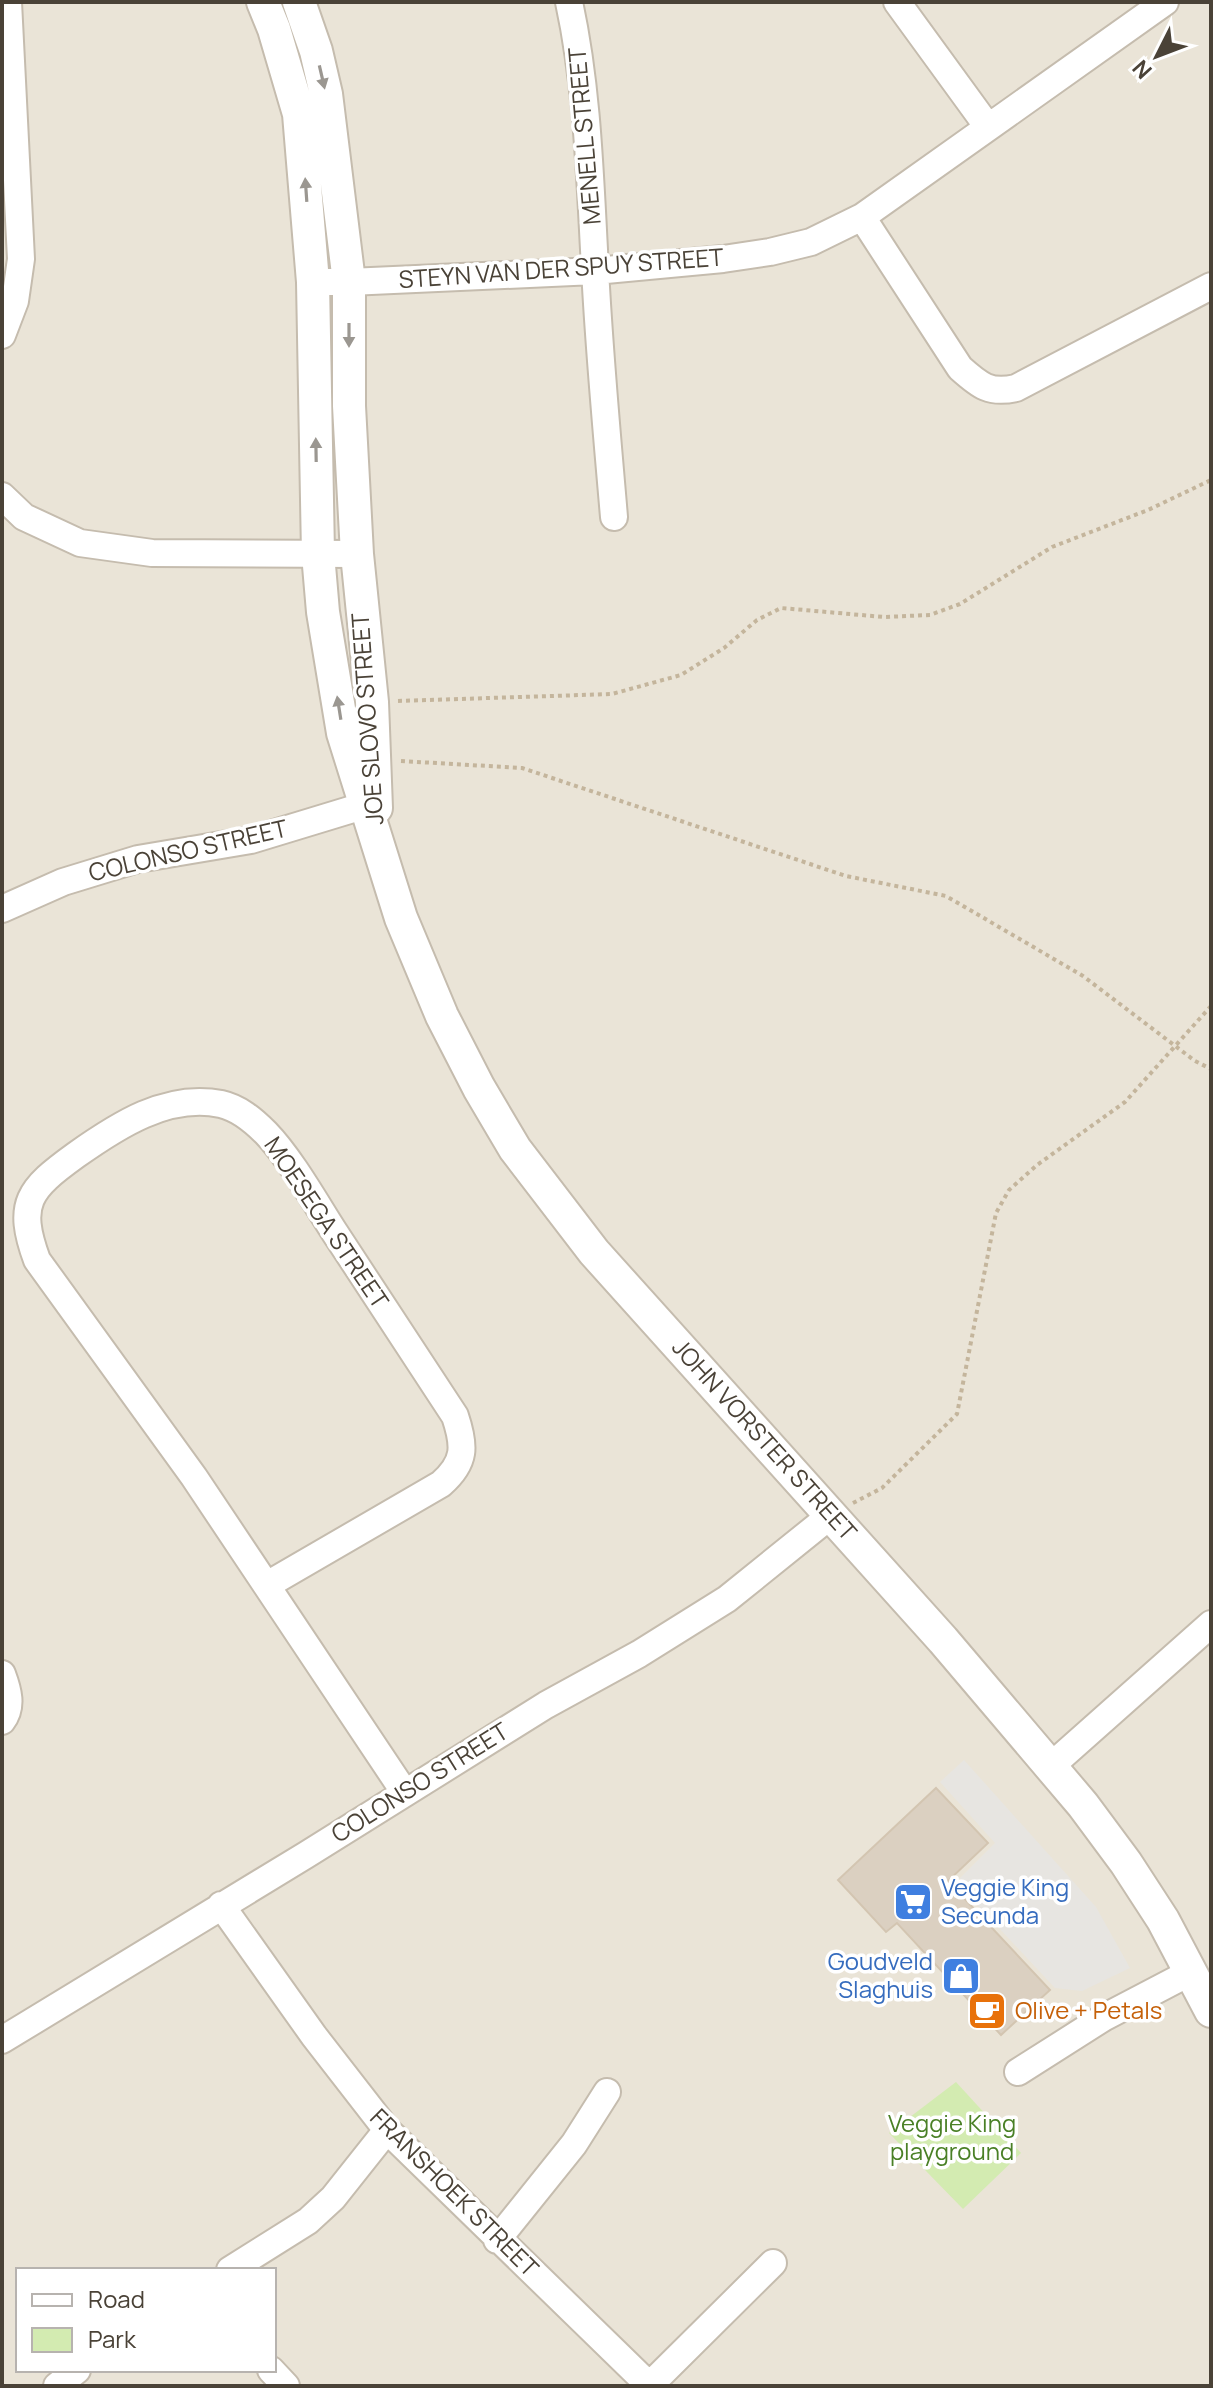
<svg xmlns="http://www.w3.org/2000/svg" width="1213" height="2388" font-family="Manrope,sans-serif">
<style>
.residential{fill:#eae4d7;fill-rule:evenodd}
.park{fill:#d3ebb1}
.parking{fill:#e7e5e1}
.building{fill:#dbd0c1;stroke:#d3c5b1;stroke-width:2}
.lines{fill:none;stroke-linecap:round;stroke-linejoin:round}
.minor-casing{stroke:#c5bcae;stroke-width:30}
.tertiary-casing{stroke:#c5bcae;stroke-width:36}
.path{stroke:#c4b59c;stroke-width:4;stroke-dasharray:4 4;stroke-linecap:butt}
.minor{stroke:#fff;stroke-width:26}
.tertiary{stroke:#fff;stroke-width:32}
.oneway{fill:#9b9791}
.labels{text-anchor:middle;stroke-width:7;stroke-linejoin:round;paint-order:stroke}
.street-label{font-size:24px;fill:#4a4237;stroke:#fff}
.shop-label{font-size:24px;fill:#366cbe;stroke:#fff;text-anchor:start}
.food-label{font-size:24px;fill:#c56008;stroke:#fff;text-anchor:start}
.park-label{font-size:24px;fill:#4a8026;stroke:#fff}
</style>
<rect width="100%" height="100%" fill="#f6f2ea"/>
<!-- residential -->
<path class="residential" d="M 2,2 L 1211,2 L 1211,2386 L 2,2386 ZM 18,2270 L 274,2270 L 274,2370 L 18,2370 Z"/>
<!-- park -->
<path class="park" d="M 956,2082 L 1021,2153 L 963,2209 L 889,2133 Z"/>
<!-- parking -->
<path class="parking" d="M 964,1760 L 1096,1907 L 1130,1968 L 1082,1991 L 1055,1988 L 956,1882 L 995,1843 L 940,1782 Z"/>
<!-- building -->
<path class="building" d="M 936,1788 L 988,1843 L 948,1881 L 1050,1990 L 1001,2035 L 897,1923 L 886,1932 L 838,1880 Z"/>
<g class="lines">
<defs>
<path id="minor" d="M 569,2 C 588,90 590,179 595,268 C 599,351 607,434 614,517
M 897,2 L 988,127
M 862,217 L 960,368 C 980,386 990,394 1016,388 L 1211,286
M 313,282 L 349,282 L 595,271 L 723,259 L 770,252 L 811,242 L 862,217 L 1165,2
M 2,335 L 15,301 L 21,259 L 8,2
M 2,496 L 24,517 L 80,543 L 152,553 L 357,554
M 2,909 L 63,882 L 138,859 L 251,840 L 376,802
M 267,1585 L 441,1484 C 466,1462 465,1446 455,1416 C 415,1355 375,1294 335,1233 C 315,1202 291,1159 266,1133 C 253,1120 239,1108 221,1104 C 167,1093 117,1126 76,1155 C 29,1189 16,1203 37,1260 L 194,1477 L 405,1793
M 2,1674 C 8,1690 13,1707 2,1721
M 1051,1766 L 1211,1624
M 221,1905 L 314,2036 L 387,2130 L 650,2386
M 2,2040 L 306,1855 L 546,1705 L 639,1654 L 727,1599 L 830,1516
M 1018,2072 L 1103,2018 L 1189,1973
M 497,2240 L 574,2144 L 607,2092
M 230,2270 L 308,2221 L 333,2198 L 387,2130
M 271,2370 L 286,2386
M 650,2385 L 773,2263
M 57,2386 L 77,2370"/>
<path id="tertiary" d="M 263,2 L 274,29 L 299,114 L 313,282 L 318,554 L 323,612 L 343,733 L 401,918 L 442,1016 L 479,1088 L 515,1149 L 594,1252 L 943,1640 L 1083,1805 L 1126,1863 L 1163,1920 L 1211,2011
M 299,2 L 316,51 L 326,94 L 349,282 L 349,406 L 357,554 L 372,702 L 376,808"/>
</defs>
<!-- minor casing -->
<use href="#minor" class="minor-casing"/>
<!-- tertiary casing -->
<use href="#tertiary" class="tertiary-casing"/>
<!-- path -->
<path class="path" d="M 398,701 L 612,694 L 681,675 L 724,648 L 757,620 L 781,608 L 884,617 L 930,615 L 960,604 L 1052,547 L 1148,510 L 1211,480
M 401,761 L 522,768 L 846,876 L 946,896 L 1083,976 L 1195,1061 L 1211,1069
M 853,1503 L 882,1488 L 957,1414 L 996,1213 L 1009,1190 L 1037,1165 L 1125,1102 L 1211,1006"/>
<!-- minor -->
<use href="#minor" class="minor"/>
<!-- tertiary -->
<use href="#tertiary" class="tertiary"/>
</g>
<!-- one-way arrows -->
<defs><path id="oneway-solid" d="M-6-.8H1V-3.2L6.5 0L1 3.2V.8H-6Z" transform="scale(2)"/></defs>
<g class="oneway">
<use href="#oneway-solid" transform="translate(322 77) rotate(77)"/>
<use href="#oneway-solid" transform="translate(306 190) rotate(-94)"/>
<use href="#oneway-solid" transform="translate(349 335) rotate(90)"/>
<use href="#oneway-solid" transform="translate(316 450) rotate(-91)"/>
<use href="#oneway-solid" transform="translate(339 708) rotate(-99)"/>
</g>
<!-- icons -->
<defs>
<symbol id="supermarket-square" viewBox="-11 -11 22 22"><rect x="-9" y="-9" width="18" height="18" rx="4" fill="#3f7fe0" stroke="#fff"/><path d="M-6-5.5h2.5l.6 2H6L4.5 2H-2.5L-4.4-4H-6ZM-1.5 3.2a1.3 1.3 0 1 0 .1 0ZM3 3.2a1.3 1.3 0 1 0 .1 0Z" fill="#fff"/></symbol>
<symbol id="shop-square" viewBox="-11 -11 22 22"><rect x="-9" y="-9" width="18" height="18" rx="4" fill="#3f7fe0" stroke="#fff"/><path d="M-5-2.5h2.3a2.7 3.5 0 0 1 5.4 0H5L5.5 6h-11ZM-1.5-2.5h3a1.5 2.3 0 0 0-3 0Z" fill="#fff"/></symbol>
<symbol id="cafe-square" viewBox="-11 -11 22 22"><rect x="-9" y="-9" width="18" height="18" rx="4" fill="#e8710a" stroke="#fff"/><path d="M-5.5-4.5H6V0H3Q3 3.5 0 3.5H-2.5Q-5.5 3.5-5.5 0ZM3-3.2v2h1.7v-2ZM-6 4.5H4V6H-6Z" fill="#fff"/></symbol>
</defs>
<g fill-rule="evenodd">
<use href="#supermarket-square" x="891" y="1880" width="44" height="44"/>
<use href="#shop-square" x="939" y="1954" width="44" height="44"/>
<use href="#cafe-square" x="965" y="1989" width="44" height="44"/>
</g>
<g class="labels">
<!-- street labels -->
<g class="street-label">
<text transform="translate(585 136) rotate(-95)" y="8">MENELL STREET</text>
<text transform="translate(561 269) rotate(-4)" y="8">STEYN VAN DER SPUY STREET</text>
<text transform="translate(368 719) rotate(-94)" y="8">JOE SLOVO STREET</text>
<text transform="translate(188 851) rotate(-13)" y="8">COLONSO STREET</text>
<text transform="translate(326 1223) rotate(56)" y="8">MOESEGA STREET</text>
<text transform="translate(764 1440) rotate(48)" y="8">JOHN VORSTER STREET</text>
<text transform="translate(420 1783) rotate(-32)" y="8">COLONSO STREET</text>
<text transform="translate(454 2193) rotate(45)" y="8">FRANSHOEK STREET</text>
</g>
<!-- shop labels -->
<g class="shop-label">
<text x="941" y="1896">Veggie King<tspan x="941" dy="28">Secunda</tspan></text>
<text x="933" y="1970" text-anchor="end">Goudveld<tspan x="933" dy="28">Slaghuis</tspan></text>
</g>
<!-- food labels -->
<g class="food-label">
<text x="1015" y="2019">Olive + Petals</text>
</g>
<!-- park labels -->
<g class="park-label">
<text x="952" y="2132">Veggie King<tspan x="952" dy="28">playground</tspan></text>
</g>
</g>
<!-- border -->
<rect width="1213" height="2388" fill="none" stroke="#4a4237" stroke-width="8"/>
<!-- legend -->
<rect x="16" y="2268" width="260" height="104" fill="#ffffff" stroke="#b7b3af" stroke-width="2"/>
<rect x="32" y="2294" width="40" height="12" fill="#ffffff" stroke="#b7b3af" stroke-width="2"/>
<text x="88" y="2308" font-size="24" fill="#4a4237">Road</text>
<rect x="32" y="2328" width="40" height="24" fill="#d3ebb1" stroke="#b7b3af" stroke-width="2"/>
<text x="88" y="2348" font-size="24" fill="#4a4237">Park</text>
<!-- north arrow -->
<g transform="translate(1157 56) rotate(228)" stroke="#ffffff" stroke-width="6" paint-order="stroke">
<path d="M0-6L14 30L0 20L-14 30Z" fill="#4a4237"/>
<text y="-12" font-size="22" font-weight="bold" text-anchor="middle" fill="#4a4237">N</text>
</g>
</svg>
